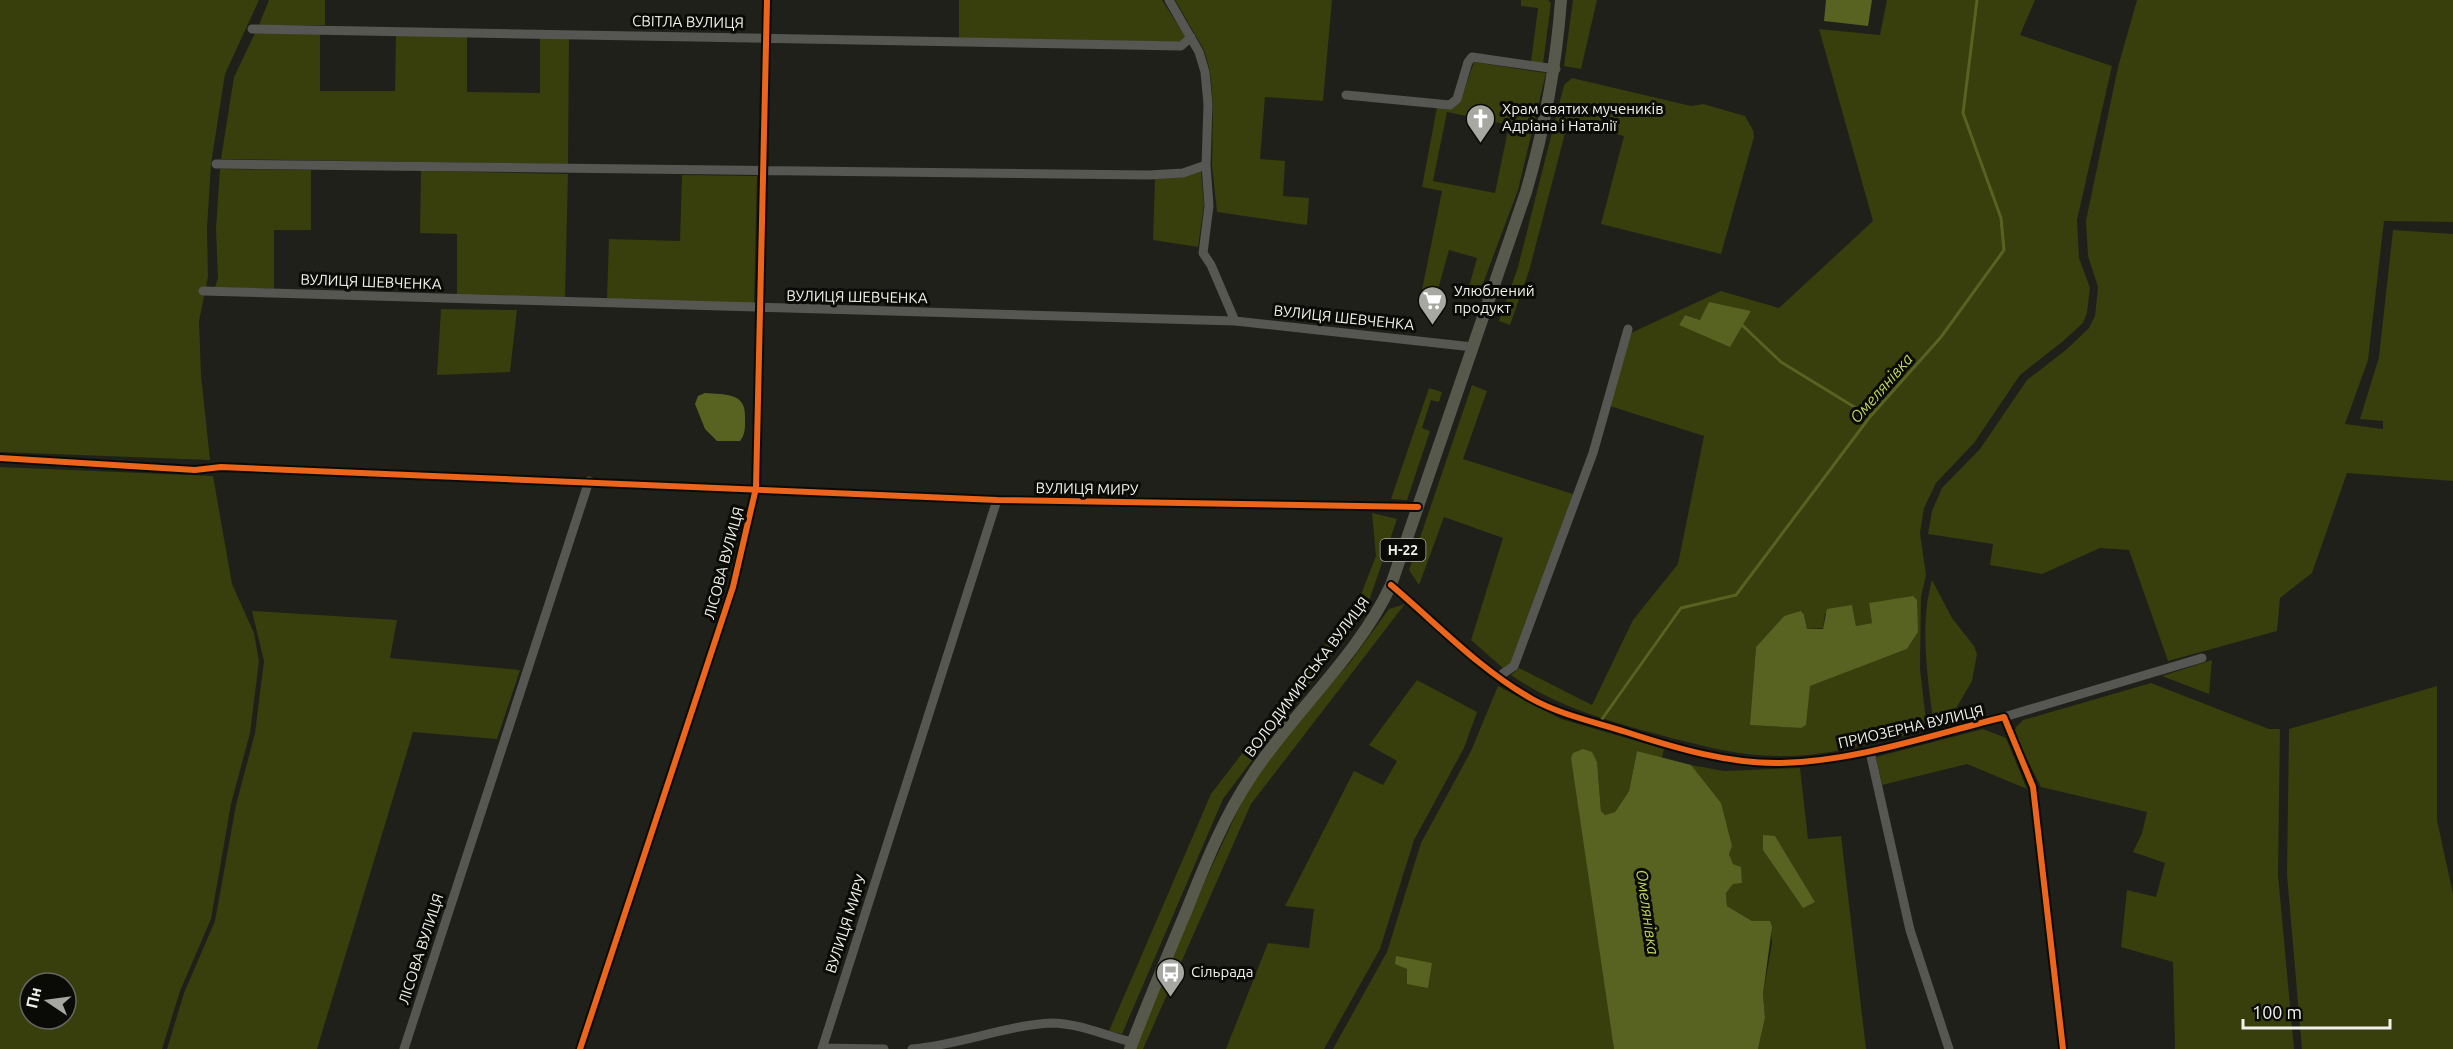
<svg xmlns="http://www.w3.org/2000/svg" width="2453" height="1049" font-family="Ubuntu,sans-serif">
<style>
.green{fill:#383e0c;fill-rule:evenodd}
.water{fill:#586221}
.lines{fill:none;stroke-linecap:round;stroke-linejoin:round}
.stream{stroke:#586221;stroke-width:3}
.minor{stroke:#565652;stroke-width:9}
.major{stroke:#58594d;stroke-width:12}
.cycleway-casing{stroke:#0a0b07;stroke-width:10}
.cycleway{stroke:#eb651d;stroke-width:6}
.labels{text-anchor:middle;stroke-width:6;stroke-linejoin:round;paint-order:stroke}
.shield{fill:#0a0b07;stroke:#abaca7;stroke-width:1.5}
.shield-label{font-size:14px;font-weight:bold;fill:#f0f1eb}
.street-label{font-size:15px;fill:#f0f1eb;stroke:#0a0b07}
.poi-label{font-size:15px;fill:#f0f1eb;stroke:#0a0b07;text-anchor:start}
.water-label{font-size:16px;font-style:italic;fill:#c1d359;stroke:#0a0b07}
</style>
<rect width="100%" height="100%" fill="#1f201a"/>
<!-- green -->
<path class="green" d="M 0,0 L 259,0 L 225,74 L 211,164 L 207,228 L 208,277 L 199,321 L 201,375 L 210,460 L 0,452 Z
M 269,0 L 325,0 L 325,25 L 259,25 Z
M 959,0 L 1162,0 L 1185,36 L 1179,42 L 959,38 Z
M 1175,0 L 1332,0 L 1323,101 L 1265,97 L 1260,159 L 1285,161 L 1283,196 L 1309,198 L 1307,225 L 1217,212 L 1212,165 L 1213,104 L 1210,71 L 1204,50 Z
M 1521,0 L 1548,0 L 1551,3 L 1543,64 L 1531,62 L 1538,8 L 1521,6 Z
M 1573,0 L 1597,0 L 1581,69 L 1564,66 Z
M 1887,0 L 2035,0 L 2020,35 L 2112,66 L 2077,220 L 2079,258 L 2090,288 L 2087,313 L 2083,323 L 2062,342 L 2020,375 L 1974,443 L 1936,483 L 1924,508 L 1920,533 L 1926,575 L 1921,597 L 1920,669 L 1927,729 C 1879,742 1828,757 1779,756 C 1741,756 1707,747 1671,738 C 1615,723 1559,709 1511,675 L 1519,668 L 1592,705 L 1633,620 L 1678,564 L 1704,436 L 1610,406 L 1631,333 L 1721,291 L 1779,308 L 1873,221 L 1819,29 L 1880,35 ZM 1751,311 L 1742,325 L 1679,325 L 1685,315 L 1700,320 ZM 1869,603 L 1918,632 L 1907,649 L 1809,686 L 1805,725 L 1801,728 L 1751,725 L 1756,647 L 1784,616 L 1804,615 L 1807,629 L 1823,628 L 1825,614 L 1852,606 L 1856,626 L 1872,623 Z
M 2137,0 L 2453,0 L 2453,222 L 2384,221 L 2368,360 L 2345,424 L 2383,429 L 2383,421 L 2360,419 L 2379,357 L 2393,230 L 2453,234 L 2453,481 L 2347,473 L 2312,573 L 2280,598 L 2277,631 L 2168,661 L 2129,550 L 2100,548 L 2042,574 L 1990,565 L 1993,544 L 1928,534 L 1932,511 L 1942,488 L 1980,449 L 2027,380 L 2067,349 L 2089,328 L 2095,316 L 2098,287 L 2088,256 L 2086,221 L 2118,67 Z
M 255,33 L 320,34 L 320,91 L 395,91 L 396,34 L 467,36 L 467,92 L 540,93 L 540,38 L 569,38 L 568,164 L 221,159 L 234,77 Z
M 1474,62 L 1546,73 L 1518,190 L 1478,297 L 1467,294 L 1477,258 L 1449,250 L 1437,293 L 1422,290 L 1442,191 L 1422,187 L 1437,107 L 1452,109 L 1460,102 ZM 1447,112 L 1509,125 L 1495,193 L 1433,181 Z
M 1572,78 L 1691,106 L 1703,104 L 1745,116 L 1753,130 L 1754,137 L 1721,254 L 1601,224 L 1624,136 L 1568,122 L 1529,271 L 1510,325 L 1499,321 L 1518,267 L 1564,85 Z
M 220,169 L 311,170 L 311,230 L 274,230 L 274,289 L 215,287 L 218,278 L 216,229 Z
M 421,171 L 568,174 L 565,298 L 457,295 L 457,234 L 420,233 Z
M 1201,171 L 1204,205 L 1198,247 L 1153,240 L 1155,179 L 1184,177 Z
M 682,175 L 757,176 L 754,304 L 607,299 L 609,239 L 680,241 Z
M 441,309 L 517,310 L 510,372 L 437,375 Z
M 1472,385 L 1487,391 L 1463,459 L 1573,494 L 1512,664 L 1504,669 L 1471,640 L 1503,538 L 1444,517 L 1419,585 L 1409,570 Z
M 1429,388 L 1442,392 L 1439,402 L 1431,400 L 1422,428 L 1430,431 L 1407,500 L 1391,499 Z
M 0,467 L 213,476 L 232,584 L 254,633 L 259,661 L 250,733 L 231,804 L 211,919 L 180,991 L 162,1049 L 0,1049 ZM 30,983 L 66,983 L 66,1019 L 30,1019 Z
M 1372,513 L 1397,519 L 1367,607 L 1223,799 L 1122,1034 L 1109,1031 L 1211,794 L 1358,602 L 1376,556 Z
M 1932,580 L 1952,618 L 1974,646 L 1977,654 L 1972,681 L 1947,724 L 1934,727 C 1928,680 1919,626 1932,580 Z
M 1405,604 L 1251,804 L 1143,1049 L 1134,1049 L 1205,881 L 1245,795 L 1283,740 L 1351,661 L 1389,609 Z
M 252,611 L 397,620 L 390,658 L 520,670 L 497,739 L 413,732 L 317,1049 L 167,1049 L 184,993 L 215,921 L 236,805 L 255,733 L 264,661 Z
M 2212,660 L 2209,694 L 2162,676 Z
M 1417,680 L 1477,712 L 1464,748 L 1414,840 L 1380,949 L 1324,1049 L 1226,1049 L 1268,943 L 1309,948 L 1314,909 L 1285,906 L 1354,771 L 1383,785 L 1397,761 L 1369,745 Z
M 2151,683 L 2269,729 L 2280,729 L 2278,875 L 2294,1049 L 2175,1049 L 2173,962 L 2121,947 L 2127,890 L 2156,897 L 2165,863 L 2133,852 L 2142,833 L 2147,812 L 2041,787 L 2014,734 L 2016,727 L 2023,720 Z
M 1498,686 L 1561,719 L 1664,749 L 1662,758 L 1637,751 L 1629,791 L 1615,812 L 1605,815 L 1601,811 L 1597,762 L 1614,1049 L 1333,1049 L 1387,952 L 1421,843 L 1471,751 Z
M 2437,686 L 2437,820 L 2453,894 L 2453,1049 L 2302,1049 L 2287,875 L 2289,729 Z
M 1983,729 L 2006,738 L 2027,789 L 1967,764 L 1882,785 L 1876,757 Z
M 1691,765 L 1724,771 L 1800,768 L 1808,839 L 1841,836 L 1866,1049 L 1758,1049 L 1765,1018 L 1763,994 L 1772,943 L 1770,921 L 1752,921 L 1727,906 L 1726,893 C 1749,862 1700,799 1691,765 Z"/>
<!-- water -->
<path class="water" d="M 1826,0 L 1872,0 L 1868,26 L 1824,21 Z
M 1709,302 L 1751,311 L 1730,347 L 1679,325 L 1685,315 L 1700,320 Z
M 705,393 C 725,395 746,392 745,417 C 745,426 746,433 740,441 L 717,441 L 705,429 L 695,404 L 698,396 Z
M 1913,596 L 1917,600 L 1918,632 L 1907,649 L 1810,686 L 1806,725 L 1801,728 L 1750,725 L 1756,647 L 1784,616 L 1801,611 L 1804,615 L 1807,629 L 1823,629 L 1827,609 L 1852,605 L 1856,626 L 1872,623 L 1869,603 Z
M 1583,749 L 1592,752 L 1597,762 L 1601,811 L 1605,815 L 1615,812 L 1629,791 L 1637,751 L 1691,765 L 1721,803 L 1732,846 L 1729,854 L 1733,864 L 1741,867 L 1742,883 L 1733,884 L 1726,893 L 1727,906 L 1752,921 L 1770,921 L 1772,927 L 1763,994 L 1765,1018 L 1758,1049 L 1614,1049 L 1571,758 L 1573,753 Z
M 1763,835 L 1775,836 L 1815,902 L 1803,908 L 1763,850 Z
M 1396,956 L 1432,963 L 1428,988 L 1407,984 L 1407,969 L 1395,964 Z"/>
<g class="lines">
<!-- stream -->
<path class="stream" d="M 1742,325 L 1781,362 L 1869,416
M 1602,719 L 1681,608 L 1736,595 L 1869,418 L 1941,337 L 2004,250 L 2001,218 L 1963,113 L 1977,0"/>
<!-- minor -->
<path class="minor" d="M 1169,0 L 1199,52 L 1205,72 L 1208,104 L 1206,165 L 1209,206 L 1203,253 L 1211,265 L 1235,321
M 252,29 L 1181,46 L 1191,37
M 1346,95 L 1450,105 L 1457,99 L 1468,62 L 1472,57 L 1556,69
M 216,164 L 1149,175 L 1183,173 L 1206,165
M 203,291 L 1235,321 L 1473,347
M 0,458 L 195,470 L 221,467 L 997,500 L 1418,507
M 1391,585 C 1436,623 1480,670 1532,699 C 1561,715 1595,722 1626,732 C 1675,748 1729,764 1781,763 C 1857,761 1931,735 2004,717 L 2033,787 L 2063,1049
M 1498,677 L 1514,666 L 1593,453 L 1628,329
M 2004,717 L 2202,658
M 1870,752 L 1910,930 L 1949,1049
M 822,1048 L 884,1049
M 404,1049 L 589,481
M 580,1049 L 733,587 L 756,488 L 767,0
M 822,1049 L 997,500
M 912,1049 C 959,1045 1007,1025 1052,1023 C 1077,1023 1107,1036 1132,1042"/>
<!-- major -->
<path class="major" d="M 1130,1049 C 1147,1004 1166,959 1185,914 C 1204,867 1223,818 1252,775 C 1295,710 1358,656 1391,585 L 1526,192 C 1545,127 1556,68 1561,0"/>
<defs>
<path id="cycleway" d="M 0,458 L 195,470 L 221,467 L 997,500 L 1418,507
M 1391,585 C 1436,623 1480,670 1532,699 C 1561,715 1595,722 1626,732 C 1675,748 1729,764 1781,763 C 1857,761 1931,735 2004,717 L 2033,787 L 2063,1049
M 580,1049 L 733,587 L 756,488 L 767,0"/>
</defs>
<!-- cycleway casing -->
<use href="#cycleway" class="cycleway-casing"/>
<!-- cycleway -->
<use href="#cycleway" class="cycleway"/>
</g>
<!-- icons -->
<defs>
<symbol id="church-pin" viewBox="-11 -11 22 30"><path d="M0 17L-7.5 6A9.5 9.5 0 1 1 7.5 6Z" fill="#a7a8a2" stroke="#0a0b07"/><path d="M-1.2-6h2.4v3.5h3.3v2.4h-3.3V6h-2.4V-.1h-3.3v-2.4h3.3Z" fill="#fff"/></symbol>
<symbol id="supermarket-pin" viewBox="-11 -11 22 30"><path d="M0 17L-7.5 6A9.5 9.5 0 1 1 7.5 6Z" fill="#a7a8a2" stroke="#0a0b07"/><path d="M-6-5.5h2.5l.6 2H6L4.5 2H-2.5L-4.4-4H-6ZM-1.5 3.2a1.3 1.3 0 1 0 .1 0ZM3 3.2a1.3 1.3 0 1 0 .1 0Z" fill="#fff"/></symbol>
<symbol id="bus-pin" viewBox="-11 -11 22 30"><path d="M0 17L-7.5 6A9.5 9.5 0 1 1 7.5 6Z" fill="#a7a8a2" stroke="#0a0b07"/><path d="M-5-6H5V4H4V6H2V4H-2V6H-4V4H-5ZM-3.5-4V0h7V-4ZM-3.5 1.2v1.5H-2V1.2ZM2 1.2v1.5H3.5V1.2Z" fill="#fff"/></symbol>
</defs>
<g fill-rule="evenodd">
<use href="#church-pin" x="1464" y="102" width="33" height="45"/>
<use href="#supermarket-pin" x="1416" y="284" width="33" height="45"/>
<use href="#bus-pin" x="1154" y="956" width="33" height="45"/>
</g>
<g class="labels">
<!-- shield labels -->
<rect class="shield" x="1380.5" y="539" width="45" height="22" rx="4.5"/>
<g class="shield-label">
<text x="1403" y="555">Н-22</text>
</g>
<!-- street labels -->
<g class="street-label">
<text transform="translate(688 22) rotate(1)" y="5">СВІТЛА ВУЛИЦЯ</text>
<text transform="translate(371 282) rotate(2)" y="5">ВУЛИЦЯ ШЕВЧЕНКА</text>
<text transform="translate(857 297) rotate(1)" y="5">ВУЛИЦЯ ШЕВЧЕНКА</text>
<text transform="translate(1344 318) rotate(6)" y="5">ВУЛИЦЯ ШЕВЧЕНКА</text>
<text transform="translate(1087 489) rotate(1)" y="5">ВУЛИЦЯ МИРУ</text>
<text transform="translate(724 563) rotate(-75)" y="5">ЛІСОВА ВУЛИЦЯ</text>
<text transform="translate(1307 677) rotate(-53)" y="5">ВОЛОДИМИРСЬКА ВУЛИЦЯ</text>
<text transform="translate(1911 727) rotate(-13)" y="5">ПРИОЗЕРНА ВУЛИЦЯ</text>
<text transform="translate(846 924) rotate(-72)" y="5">ВУЛИЦЯ МИРУ</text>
<text transform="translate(421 949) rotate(-72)" y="5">ЛІСОВА ВУЛИЦЯ</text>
</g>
<!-- poi labels -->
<g class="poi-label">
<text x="1502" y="114">Храм святих мучеників<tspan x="1502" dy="17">Адріана і Наталії</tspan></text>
<text x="1454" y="296">Улюблений<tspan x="1454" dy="17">продукт</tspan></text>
<text x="1191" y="977">Сільрада</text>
</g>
<!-- water labels -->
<g class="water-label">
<text transform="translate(1881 388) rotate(-49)" y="6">Омелянівка</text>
<text transform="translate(1648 912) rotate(82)" y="6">Омелянівка</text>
</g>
</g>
<!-- north arrow -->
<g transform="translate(48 1001) rotate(283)"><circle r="28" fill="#0a0b07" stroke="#666762" stroke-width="1.5"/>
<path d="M0-4.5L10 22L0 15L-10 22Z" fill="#a7a8a2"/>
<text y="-9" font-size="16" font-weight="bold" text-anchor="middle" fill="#f0f1eb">Пн</text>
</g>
<!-- scale -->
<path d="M2243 1019v9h147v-9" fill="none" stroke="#f0f1eb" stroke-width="3"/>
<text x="2252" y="1019" font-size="18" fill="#f0f1eb" stroke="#0a0b07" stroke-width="4.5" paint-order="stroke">100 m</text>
</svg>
